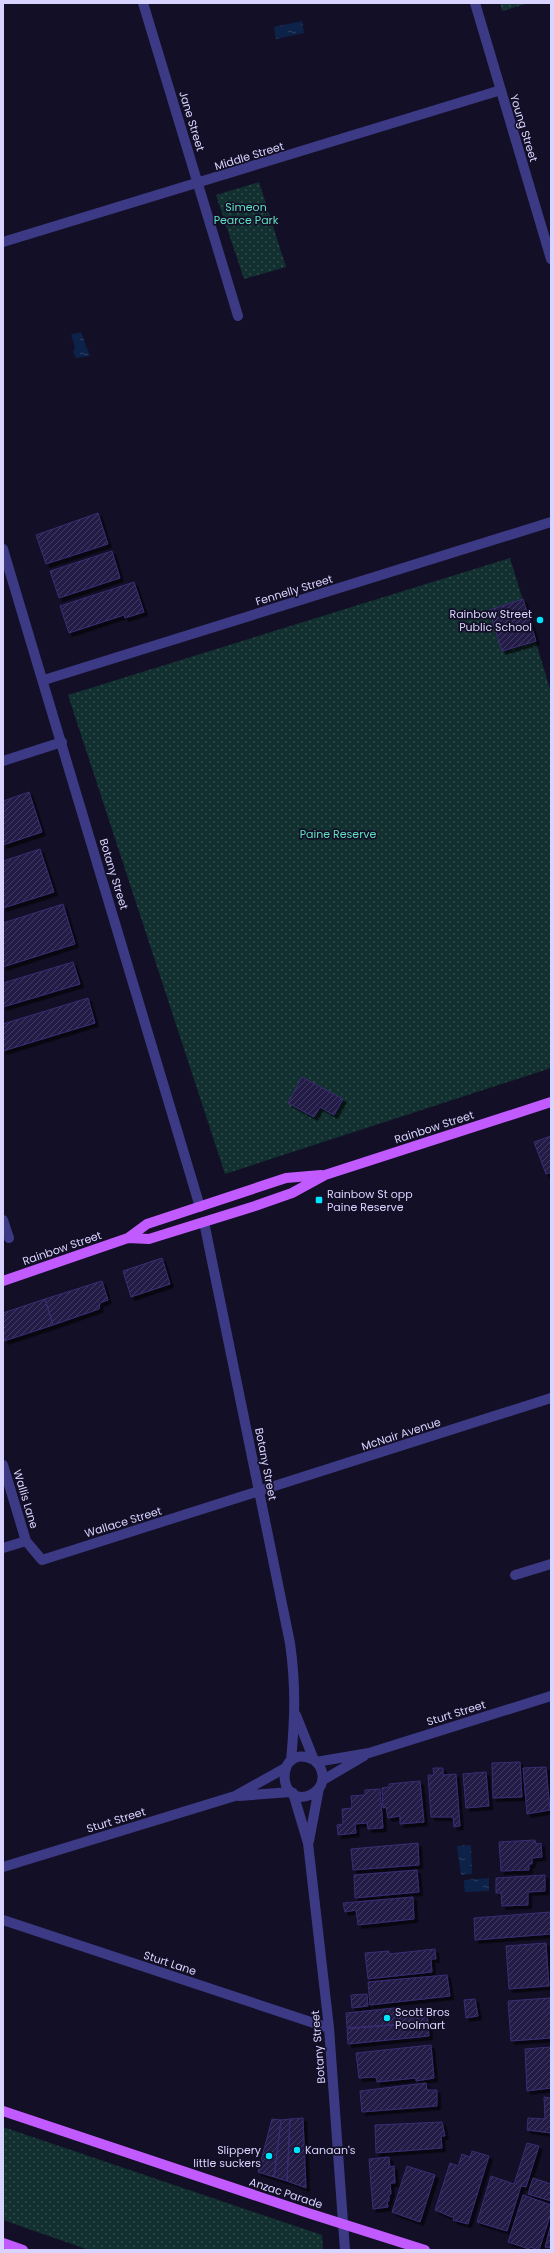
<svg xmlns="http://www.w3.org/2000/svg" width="554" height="2253" font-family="Poppins,sans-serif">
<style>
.park{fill:url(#park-dots)}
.water{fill:url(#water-ripples)}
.building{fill:url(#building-hatch);stroke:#3b2d73;filter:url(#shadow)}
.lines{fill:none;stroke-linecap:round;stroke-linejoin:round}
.service{stroke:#3d3a85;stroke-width:10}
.minor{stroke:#3d3a85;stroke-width:10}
.tertiary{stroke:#3d3a85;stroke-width:10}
.primary{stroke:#c25bff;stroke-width:10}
.poi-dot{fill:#00e5ff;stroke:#130f26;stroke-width:1.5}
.labels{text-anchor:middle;stroke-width:3.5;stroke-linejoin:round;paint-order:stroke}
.street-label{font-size:11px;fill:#d9d4ff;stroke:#130f26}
.park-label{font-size:11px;fill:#5fe0c0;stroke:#130f26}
.poi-label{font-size:11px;fill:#d9d4ff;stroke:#130f26;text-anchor:start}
</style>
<defs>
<pattern id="park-dots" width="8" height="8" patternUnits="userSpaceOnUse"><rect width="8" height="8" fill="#12302f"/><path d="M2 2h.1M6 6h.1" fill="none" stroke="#344d4e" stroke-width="1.8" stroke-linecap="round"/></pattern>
<pattern id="water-ripples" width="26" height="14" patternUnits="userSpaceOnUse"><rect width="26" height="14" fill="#0c2248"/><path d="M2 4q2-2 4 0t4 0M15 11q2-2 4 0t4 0" fill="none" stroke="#2f4163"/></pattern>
<pattern id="building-hatch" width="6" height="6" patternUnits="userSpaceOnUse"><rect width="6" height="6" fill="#241b47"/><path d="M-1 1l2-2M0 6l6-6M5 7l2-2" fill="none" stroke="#433b63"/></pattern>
<filter id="shadow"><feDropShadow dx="3.5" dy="3.5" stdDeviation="0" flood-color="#0009"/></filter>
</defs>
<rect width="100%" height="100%" fill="#130f26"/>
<!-- park -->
<path class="park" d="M 500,3 L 529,3 L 502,11 Z
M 259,182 L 286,267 L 244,279 L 216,195 Z
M 510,558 L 551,692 L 551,1068 L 225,1174 L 68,695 Z
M 3,2127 L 322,2235 L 323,2250 L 89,2250 L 3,2220 Z"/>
<!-- water -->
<path class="water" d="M 302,21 L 304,33 L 276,39 L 274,27 Z
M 81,332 L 90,356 L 76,358 L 73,352 L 75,347 L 71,335 Z
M 471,1845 L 472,1874 L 461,1875 L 457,1846 Z
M 489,1878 L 489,1891 L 465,1892 L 464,1880 Z"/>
<!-- building -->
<path class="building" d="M 98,513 L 108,544 L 46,564 L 36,535 Z
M 112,551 L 120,578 L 59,598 L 50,571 Z
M 134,582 L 144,612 L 125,618 L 124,615 L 69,633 L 60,606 Z
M 523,599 L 536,641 L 502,651 L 489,610 Z
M 29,792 L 42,832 L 3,845 L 3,801 Z
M 40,849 L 54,892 L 3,908 L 3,861 Z
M 63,904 L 75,944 L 3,967 L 3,923 Z
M 73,962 L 80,984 L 3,1007 L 3,983 Z
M 88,998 L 95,1023 L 3,1051 L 3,1024 Z
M 302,1077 L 343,1099 L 334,1115 L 320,1107 L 314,1117 L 288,1103 Z
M 551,1136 L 551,1172 L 546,1174 L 534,1142 Z
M 162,1258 L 170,1284 L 131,1297 L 123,1271 Z
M 102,1281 L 108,1300 L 100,1303 L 99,1309 L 53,1325 L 45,1299 Z
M 45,1299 L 53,1325 L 4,1341 L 3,1313 Z
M 520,1762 L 522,1797 L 493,1798 L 492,1763 Z
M 546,1767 L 550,1810 L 527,1814 L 523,1768 Z
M 433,1768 L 443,1768 L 443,1775 L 456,1774 L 460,1826 L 454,1827 L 453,1817 L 431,1817 L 428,1775 L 434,1775 Z
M 486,1772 L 489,1806 L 466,1808 L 463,1774 Z
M 420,1781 L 424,1822 L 400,1824 L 400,1816 L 388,1818 L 386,1807 L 383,1808 L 382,1788 L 389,1787 L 389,1784 Z
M 380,1789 L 383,1828 L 368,1829 L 367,1823 L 355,1824 L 356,1833 L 338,1835 L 337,1825 L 343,1824 L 342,1809 L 352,1808 L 351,1796 L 365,1795 L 365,1790 Z
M 535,1840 L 536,1844 L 541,1843 L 542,1857 L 532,1858 L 532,1864 L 529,1864 L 529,1870 L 501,1871 L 499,1842 Z
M 418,1843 L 419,1865 L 353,1870 L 351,1849 Z
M 417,1870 L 419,1892 L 355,1898 L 354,1875 Z
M 545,1875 L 545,1891 L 528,1892 L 528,1905 L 502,1906 L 501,1893 L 496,1893 L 496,1878 Z
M 413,1897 L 414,1919 L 358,1925 L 356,1910 L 345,1912 L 343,1903 Z
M 550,1912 L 551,1934 L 475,1940 L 474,1918 Z
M 546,1943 L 549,1986 L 509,1989 L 506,1946 Z
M 435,1949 L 436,1959 L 431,1959 L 432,1972 L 368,1979 L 365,1953 L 389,1951 L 389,1954 Z
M 447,1975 L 450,1996 L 370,2005 L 368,1982 Z
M 367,1994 L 368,2006 L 352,2008 L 351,1995 Z
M 550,1998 L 551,2038 L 511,2041 L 508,2001 Z
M 475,1999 L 478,2016 L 466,2018 L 464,2000 Z
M 395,2008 L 395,2011 L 427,2009 L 428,2022 L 347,2028 L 346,2013 Z
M 428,2022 L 429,2036 L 348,2044 L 347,2029 Z
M 431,2045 L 434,2078 L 416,2081 L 416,2078 L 377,2082 L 376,2077 L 359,2078 L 356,2053 Z
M 551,2047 L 551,2088 L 527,2091 L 525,2049 Z
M 426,2083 L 427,2090 L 437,2090 L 437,2106 L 362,2112 L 360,2091 Z
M 544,2097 L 551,2098 L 551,2133 L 527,2130 L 528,2118 L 545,2119 Z
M 303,2118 L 306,2188 L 287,2181 L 290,2119 Z
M 272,2119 L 281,2120 L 274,2177 L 258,2172 Z
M 290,2119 L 287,2181 L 274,2177 L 281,2120 Z
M 442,2122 L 445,2136 L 441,2136 L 442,2148 L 376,2153 L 375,2125 Z
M 527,2143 L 539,2146 L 526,2187 L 521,2186 L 507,2231 L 477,2222 L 491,2176 L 514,2184 Z
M 472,2151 L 489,2156 L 468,2224 L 453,2220 L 454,2218 L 435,2210 L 450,2163 L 458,2166 L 462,2154 L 470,2157 Z
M 389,2157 L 390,2167 L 394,2166 L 395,2183 L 390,2183 L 391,2194 L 389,2195 L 389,2201 L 387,2201 L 388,2207 L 373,2209 L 369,2159 Z
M 407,2166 L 435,2175 L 420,2222 L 392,2212 Z
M 533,2178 L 551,2184 L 551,2201 L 528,2194 Z
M 523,2195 L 551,2205 L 551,2213 L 539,2250 L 530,2247 L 529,2249 L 508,2242 Z
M 551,2224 L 551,2248 L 545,2247 Z"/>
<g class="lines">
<!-- service -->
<path class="service" d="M 3,1220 L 9,1238
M 515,1575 L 551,1564
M 3,1920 L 329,2028"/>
<!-- minor -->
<path class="minor" d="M 143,3 L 238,316
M 475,3 L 551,259
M 3,242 L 501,90
M 44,680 L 551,522
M 3,761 L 62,742
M 3,1465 L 26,1541
M 3,1548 L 26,1541 L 42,1560 L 551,1398
M 316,1762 L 369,1753 L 551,1696
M 323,1780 L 364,1756
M 239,1796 L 291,1792
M 3,1867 L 235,1796 L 285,1768"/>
<!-- tertiary -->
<path class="tertiary" d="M 3,549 L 200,1207
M 204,1222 L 290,1643 C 296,1686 295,1718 291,1761
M 296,1715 L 314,1760 C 326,1770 326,1788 310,1795 C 276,1809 275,1741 314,1760
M 293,1793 L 308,1843 L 329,2028 L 345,2250
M 309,1841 L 319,1788"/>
<!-- primary -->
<path class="primary" d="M 128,1238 L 149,1239 L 255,1206 L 292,1193 L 325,1175 L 551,1102
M 3,1281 L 128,1238 L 147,1224 L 286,1178 L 321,1175
M 3,2111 L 308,2213 L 425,2250
M 3,2243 L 23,2250"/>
</g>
<!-- markers -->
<g class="poi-dot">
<circle cx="540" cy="620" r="4"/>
<rect x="315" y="1196" width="8" height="8" rx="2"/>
<circle cx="387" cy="2018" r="4"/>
<circle cx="297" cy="2150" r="4"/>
<circle cx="269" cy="2156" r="4"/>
</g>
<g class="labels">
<!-- street labels -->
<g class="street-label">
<text transform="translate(192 121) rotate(73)" y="4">Jane Street</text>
<text transform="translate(524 128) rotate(73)" y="4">Young Street</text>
<text transform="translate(249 156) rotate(-17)" y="4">Middle Street</text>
<text transform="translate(294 590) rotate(-17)" y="4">Fennelly Street</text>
<text transform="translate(114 874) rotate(73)" y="4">Botany Street</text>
<text transform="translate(434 1127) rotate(-18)" y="4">Rainbow Street</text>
<text transform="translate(62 1248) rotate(-19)" y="4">Rainbow Street</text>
<text transform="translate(401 1434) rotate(-18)" y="4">McNair Avenue</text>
<text transform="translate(266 1464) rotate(79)" y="4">Botany Street</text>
<text transform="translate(26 1499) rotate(73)" y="4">Wallis Lane</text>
<text transform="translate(123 1522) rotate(-17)" y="4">Wallace Street</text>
<text transform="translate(456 1713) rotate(-17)" y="4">Sturt Street</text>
<text transform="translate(116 1820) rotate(-17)" y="4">Sturt Street</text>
<text transform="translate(170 1963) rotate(18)" y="4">Sturt Lane</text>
<text transform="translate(318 2047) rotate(-95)" y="4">Botany Street</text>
<text transform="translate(286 2193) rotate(18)" y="4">Anzac Parade</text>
</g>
<!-- park labels -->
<g class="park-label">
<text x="246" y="211">Simeon<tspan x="246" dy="13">Pearce Park</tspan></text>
<text x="338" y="838">Paine Reserve</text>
</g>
<!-- poi labels -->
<g class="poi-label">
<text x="532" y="618" text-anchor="end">Rainbow Street<tspan x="532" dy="13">Public School</tspan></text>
<text x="327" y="1198">Rainbow St opp<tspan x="327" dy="13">Paine Reserve</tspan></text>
<text x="395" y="2016">Scott Bros<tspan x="395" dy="13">Poolmart</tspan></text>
<text x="261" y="2154" text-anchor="end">Slippery<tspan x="261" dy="13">little suckers</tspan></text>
<text x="305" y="2154">Kanaan's</text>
</g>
</g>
<!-- border -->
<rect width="554" height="2253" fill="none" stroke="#d9d4ff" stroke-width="8"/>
</svg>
